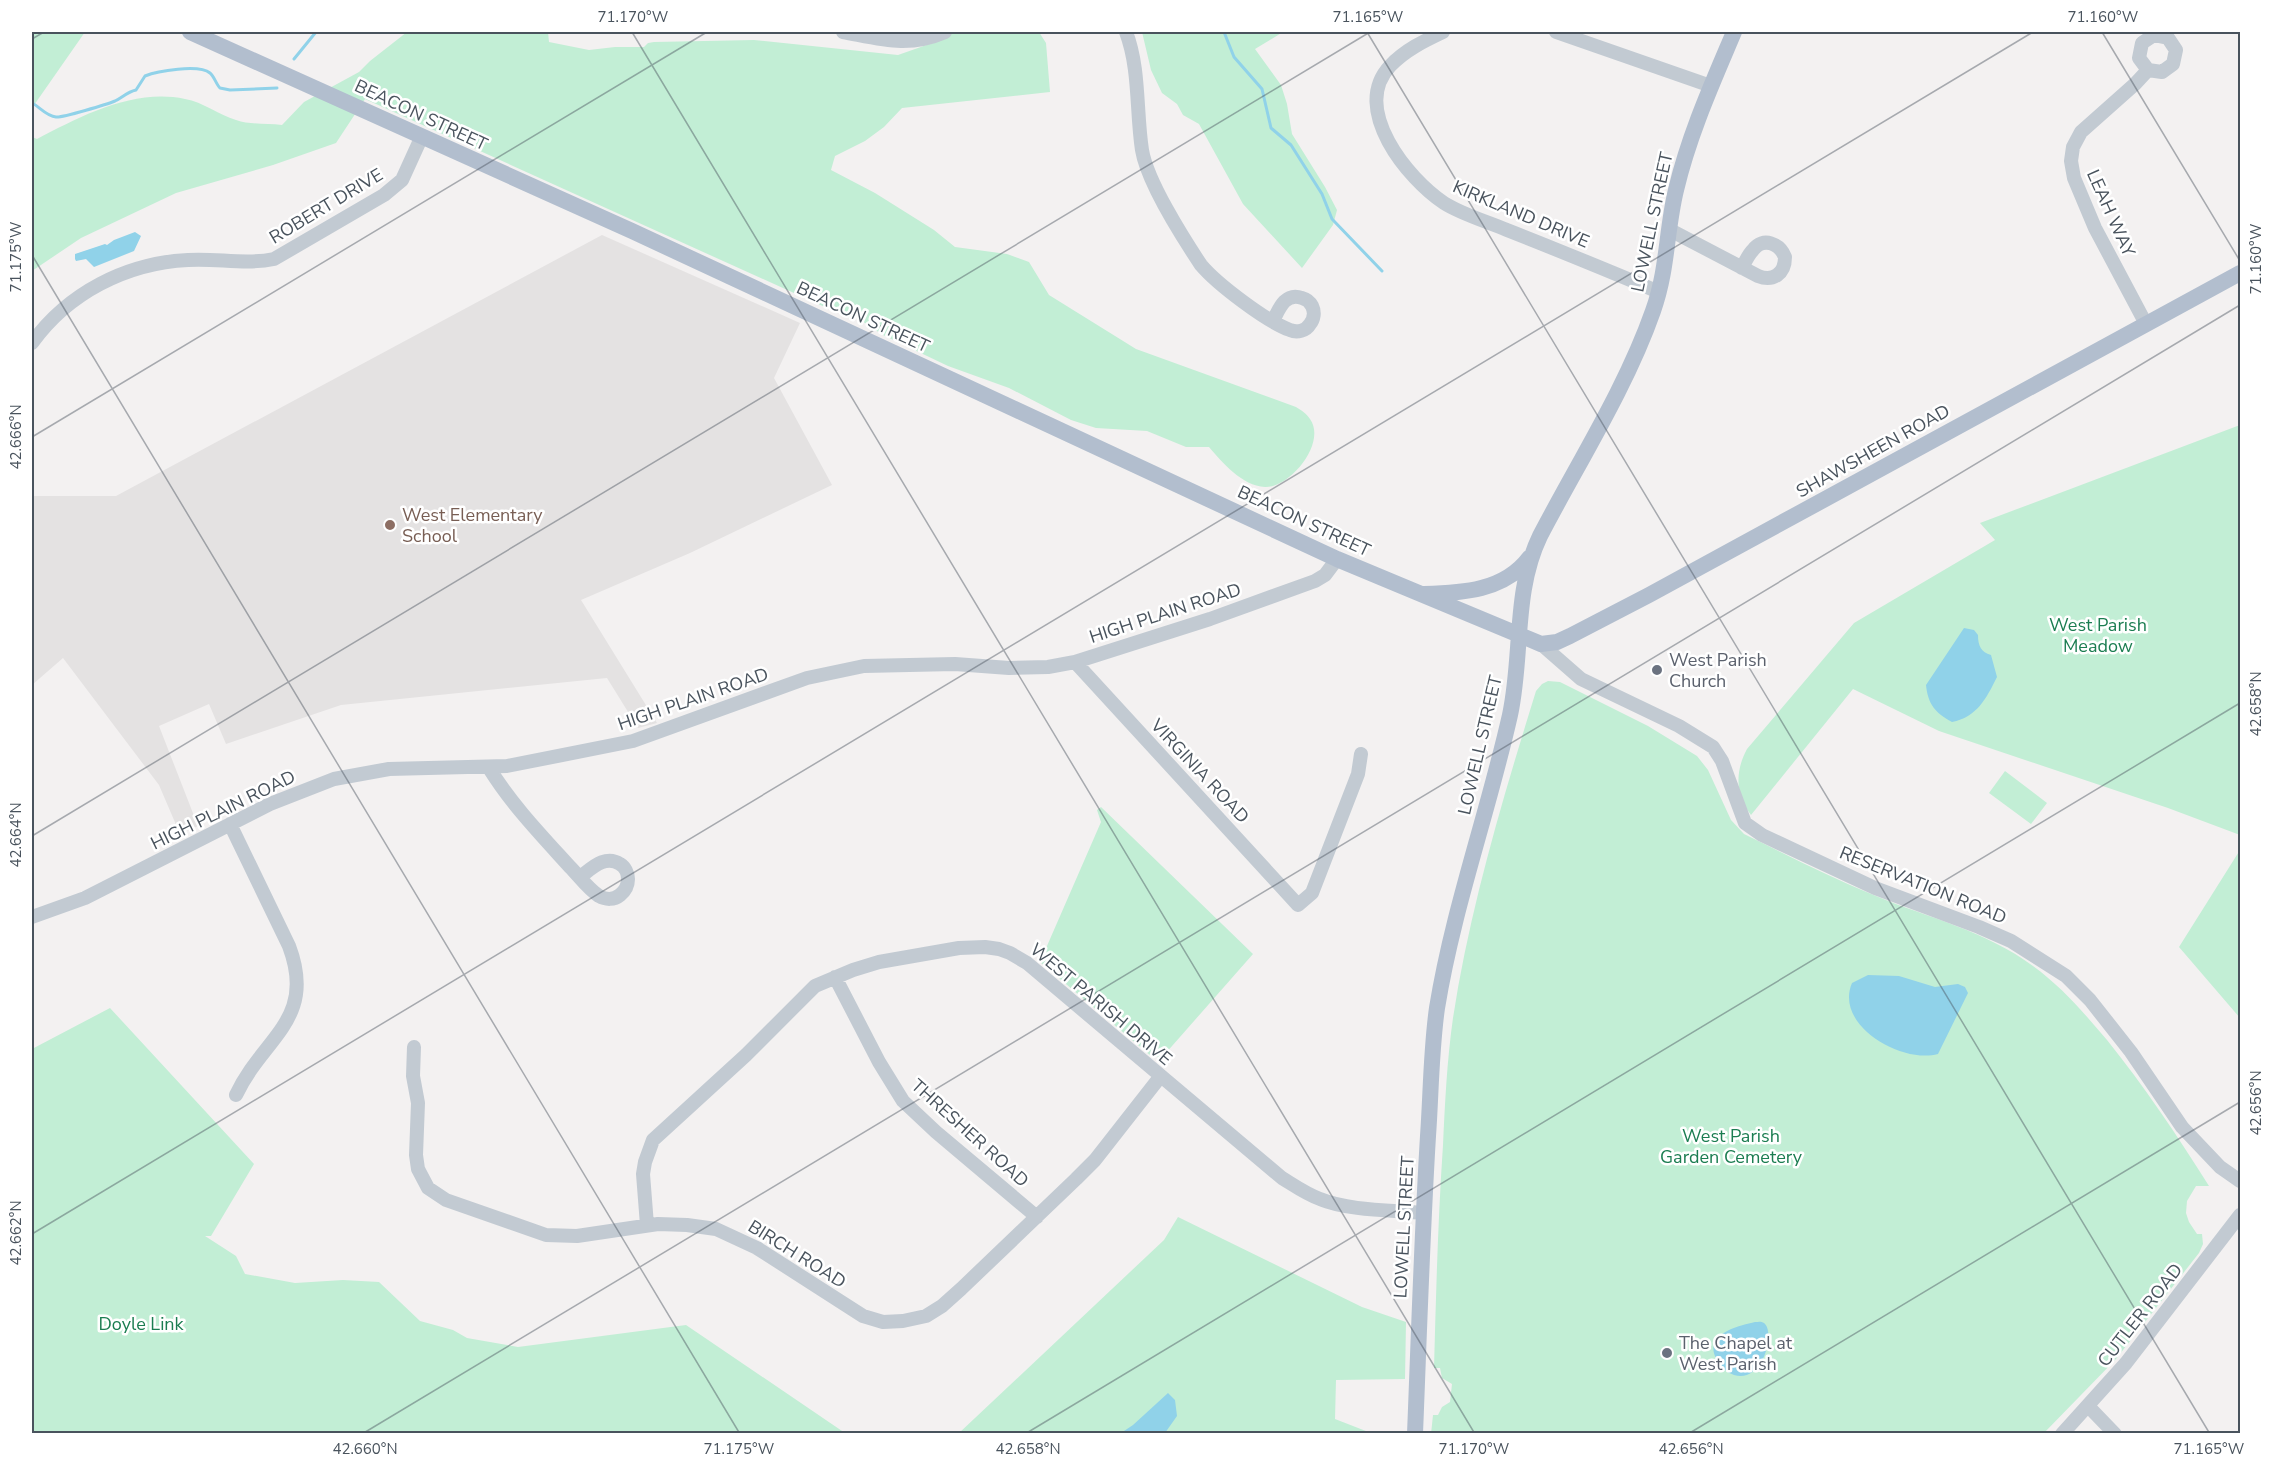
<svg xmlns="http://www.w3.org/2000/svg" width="2272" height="1465" font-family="'Nunito Sans',sans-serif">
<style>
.education{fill:#e4e2e2}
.green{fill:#c2eed5}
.water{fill:#90d2e9}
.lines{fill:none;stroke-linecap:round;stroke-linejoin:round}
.stream{stroke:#90d2e9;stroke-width:3}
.minor{stroke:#c2cad2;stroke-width:14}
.major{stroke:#b2bece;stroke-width:16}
.ticks{fill:none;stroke:#49535d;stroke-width:1.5;stroke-opacity:0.45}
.education-dot{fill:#8d6e63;stroke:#fff;stroke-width:2}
.worship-dot{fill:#6b7280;stroke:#fff;stroke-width:2}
.labels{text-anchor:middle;stroke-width:5;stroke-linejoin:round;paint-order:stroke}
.street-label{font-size:18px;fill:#49535d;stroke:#fff}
.education-label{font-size:18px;fill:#785e54;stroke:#fff;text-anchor:start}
.park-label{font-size:18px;fill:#1b7d51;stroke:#fff}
.worship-label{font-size:18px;fill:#5b616d;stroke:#fff;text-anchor:start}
.neatline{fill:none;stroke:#49535d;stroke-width:2}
.ticks-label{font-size:15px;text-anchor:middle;fill:#49535d}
</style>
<rect width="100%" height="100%" fill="#f3f1f1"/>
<!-- education -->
<path class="education" d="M 602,235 L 800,323 L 774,378 L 832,485 L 690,553 L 581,600 L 657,723 L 638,728 L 607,678 L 341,705 L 226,744 L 209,704 L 159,726 L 198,826 L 180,834 L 159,785 L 63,658 L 32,685 L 32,496 L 116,496 Z"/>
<!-- green -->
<path class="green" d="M 32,32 L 85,32 L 32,108 Z
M 407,32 L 548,32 L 549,42 L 589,50 L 615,47 L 644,47 L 648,43 L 654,42 L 754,40 L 898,55 L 935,42 L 937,32 L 1039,32 L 1046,43 L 1050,92 L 902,108 L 884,127 L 865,141 L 835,156 L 831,170 L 875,193 L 934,230 L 955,247 L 1007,254 L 1029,262 L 1049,295 L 1136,349 L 1296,407 C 1301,410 1307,414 1310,419 C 1327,443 1290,488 1265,487 C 1242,486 1222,462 1209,447 L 1186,447 L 1147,431 L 1096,428 L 1071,420 L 1009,388 L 948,366 L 883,335 L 856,317 L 827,308 L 365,99 L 336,143 L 273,165 L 176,193 L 81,238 L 32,271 L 32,137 L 37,139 C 81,116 134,88 185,99 C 203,102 219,115 236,120 C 250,125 267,123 282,125 L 304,102 L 359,72 L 370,61 Z
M 1142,32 L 1283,32 L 1255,49 L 1281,85 L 1287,104 L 1292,134 L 1325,187 L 1337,210 L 1333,225 L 1302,268 L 1243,204 L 1199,124 L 1183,115 L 1177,104 L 1162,93 L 1151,70 Z
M 2240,425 L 2240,835 L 2168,808 L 1939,731 L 1853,689 L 1751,815 C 1735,795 1735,771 1747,749 L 1854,623 L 1995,540 L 1980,523 Z
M 1548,681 L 1560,682 L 1648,726 L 1697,756 L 1708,770 L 1731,820 L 1744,834 C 1787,855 1831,878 1876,896 C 1929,918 1986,931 2033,966 C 2062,987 2084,1013 2107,1040 C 2144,1086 2177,1135 2209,1186 L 2196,1186 L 2187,1201 L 2186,1213 L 2189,1222 L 2197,1234 L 2202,1234 L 2203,1244 L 2199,1253 L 2116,1359 L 2044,1433 L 1431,1434 L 1433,1415 L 1438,1415 L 1442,1407 L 1450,1402 L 1452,1384 L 1442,1378 L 1440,1368 L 1434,1368 C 1436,1293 1438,1219 1443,1145 C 1445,1103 1447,1060 1453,1018 C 1470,907 1503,798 1536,691 L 1542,684 Z
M 2005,771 L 2047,803 L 2031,824 L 1989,793 Z
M 1101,807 L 1253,954 L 1165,1054 L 1158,1057 L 1151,1056 L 1040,962 L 1101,822 L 1097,810 Z
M 2240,850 L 2240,1018 L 2179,947 Z
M 110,1008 L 254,1164 L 211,1236 L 205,1236 L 236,1256 L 245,1274 L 295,1283 L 343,1280 L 379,1282 L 420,1321 L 453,1330 L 467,1338 L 518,1347 L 686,1325 L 845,1433 L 32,1433 L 32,1049 Z
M 1178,1217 L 1362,1307 L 1406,1322 L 1405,1379 L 1336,1380 L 1335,1419 L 1371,1433 L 958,1434 L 1164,1240 Z"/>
<!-- water -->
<path class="water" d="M 135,232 L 141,236 L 134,251 L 94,267 L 86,259 L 76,261 L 75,259 L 75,254 L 105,244 L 107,245 L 114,240 Z
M 1964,628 L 1974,630 L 1978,635 C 1978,646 1981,652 1991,655 L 1997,677 C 1986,699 1977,717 1952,722 C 1935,713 1928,704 1926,685 Z
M 1868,975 L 1899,976 L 1935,987 L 1958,984 L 1965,987 L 1968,993 L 1938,1054 C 1901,1064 1834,1025 1852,983 Z
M 1755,1322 C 1758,1322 1761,1321 1764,1323 C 1776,1332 1763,1384 1734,1375 C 1726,1372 1721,1367 1717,1360 C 1702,1335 1737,1326 1755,1322 Z
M 1168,1393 L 1175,1400 L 1177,1416 L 1165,1433 L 1121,1433 L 1133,1425 Z"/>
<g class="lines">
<!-- stream -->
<path class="stream" d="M 1224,32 L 1234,57 L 1262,89 L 1271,128 L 1291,145 L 1322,194 L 1332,219 L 1382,271
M 294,59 L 316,32
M 32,103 C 40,107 46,116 56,117 C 62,118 108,104 115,101 C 123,97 127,92 136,90 L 145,76 C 157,71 199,64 210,73 C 214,76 216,84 220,88 L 230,90 L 277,88"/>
<!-- minor -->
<path class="minor" d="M 843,32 C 881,39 908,48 945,32
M 1126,32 C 1140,69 1136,111 1142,150 C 1147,181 1183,238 1201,265 C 1217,284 1267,322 1290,330 C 1297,333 1306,331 1310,324 C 1314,319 1315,312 1312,306 C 1310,302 1306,299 1302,298 C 1285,292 1279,309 1273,321
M 1443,32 C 1424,41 1405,50 1390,66 C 1350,109 1408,179 1444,203 C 1461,214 1488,222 1507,230 C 1558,250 1609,271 1659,292
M 1556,32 L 1711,86
M 1670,230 L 1758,276 C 1773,282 1785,274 1785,257 C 1780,244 1763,236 1753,250 C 1748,255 1745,262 1742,268
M 2146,324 L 2095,228 L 2074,178 L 2071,161 L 2073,147 L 2081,132 L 2135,84 L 2148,70 L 2139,58 L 2142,43 L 2154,35 L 2168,38 L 2176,50 L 2173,64 L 2162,72 L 2148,70
M 32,343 C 68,293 126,263 188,260 C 217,258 245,265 274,259 L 384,195 L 402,180 L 422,136
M 1541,644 L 1581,679 L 1679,726 L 1713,747 L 1722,761 L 1745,823 L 1762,835 L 1875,888 L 1979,927 L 2011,941 L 2066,976 L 2090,1000 L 2131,1052 L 2182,1127 L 2220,1167 L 2240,1181
M 1075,662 L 1298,905 L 1312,893 L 1358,774 L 1361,754
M 489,768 C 512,805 541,835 570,867 C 579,876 588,889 599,896 C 606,900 614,900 620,895 C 625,891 628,885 628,879 C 628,873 625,867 620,864 C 605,854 591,869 580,877
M 230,824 L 289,946 C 317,1020 263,1037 236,1095
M 32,917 L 85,898 L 270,804 L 334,779 L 389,769 L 507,766 L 633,741 L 807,678 L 864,666 L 955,664 L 1009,668 L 1048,667 L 1075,662 L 1210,619 L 1315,581 L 1325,575 L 1337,559
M 835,977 L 879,1062 L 903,1101 L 936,1132 L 1037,1217
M 414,1047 L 413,1076 L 418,1103 L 416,1155 L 418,1169 L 428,1188 L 446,1200 L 546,1235 L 577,1236 L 658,1224 L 687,1225 L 716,1229 L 757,1248 L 863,1316 L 883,1322 L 903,1321 L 926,1316 L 942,1306 L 961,1289 L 1076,1179 L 1095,1160 L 1160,1077
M 647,1225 L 643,1174 L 645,1162 L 653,1140 L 746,1055 L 815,986 L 853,970 L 879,962 L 959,948 L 985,947 L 999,949 L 1010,953 L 1027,963 L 1282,1178 C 1295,1186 1306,1194 1320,1199 C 1349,1211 1392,1210 1424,1213
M 2088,1406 L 2115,1434
M 2062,1434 L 2126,1363 L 2240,1215"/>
<!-- major -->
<path class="major" d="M 190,32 L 632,231 L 1337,559 L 1541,644 L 1557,642 L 1570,636 L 1649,595 L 2240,273
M 1424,594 C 1462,593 1504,591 1529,558
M 1415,1434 C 1419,1334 1422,1235 1428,1136 C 1431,1094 1431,1050 1437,1008 C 1453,909 1488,813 1510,715 C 1523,655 1513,592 1540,536 C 1578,463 1626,388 1653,311 C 1668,269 1666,231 1676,190 C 1689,135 1712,84 1734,32"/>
</g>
<!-- ticks -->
<path class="ticks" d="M 632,32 L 1475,1434M 1367,32 L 2210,1434M 2102,32 L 2240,261M 32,39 L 44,32M 32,255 L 740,1434M 32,437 L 707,32M 32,836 L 1370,32M 32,1234 L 2033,32M 362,1434 L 2240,305M 1025,1434 L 2240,703M 1688,1434 L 2240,1102"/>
<!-- markers -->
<circle class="education-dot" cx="390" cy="525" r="6"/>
<g class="worship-dot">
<circle cx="1657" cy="670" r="6"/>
<circle cx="1667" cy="1353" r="6"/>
</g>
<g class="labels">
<!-- street labels -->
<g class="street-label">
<text transform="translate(421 115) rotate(25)" y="6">BEACON STREET</text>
<text transform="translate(326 206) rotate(-31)" y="6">ROBERT DRIVE</text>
<text transform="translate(2111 213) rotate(66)" y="6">LEAH WAY</text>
<text transform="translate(1521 214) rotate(23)" y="6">KIRKLAND DRIVE</text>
<text transform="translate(1652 222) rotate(-78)" y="6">LOWELL STREET</text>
<text transform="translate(863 317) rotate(25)" y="6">BEACON STREET</text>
<text transform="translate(1873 451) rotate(-29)" y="6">SHAWSHEEN ROAD</text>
<text transform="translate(1304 521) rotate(25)" y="6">BEACON STREET</text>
<text transform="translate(1165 613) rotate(-18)" y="6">HIGH PLAIN ROAD</text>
<text transform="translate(693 699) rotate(-19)" y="6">HIGH PLAIN ROAD</text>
<text transform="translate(1480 745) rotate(-77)" y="6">LOWELL STREET</text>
<text transform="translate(1200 771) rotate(47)" y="6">VIRGINIA ROAD</text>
<text transform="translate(223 810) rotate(-26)" y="6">HIGH PLAIN ROAD</text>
<text transform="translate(1923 885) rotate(22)" y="6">RESERVATION ROAD</text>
<text transform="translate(1101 1004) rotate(40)" y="6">WEST PARISH DRIVE</text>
<text transform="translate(970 1133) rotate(42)" y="6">THRESHER ROAD</text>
<text transform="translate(1404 1227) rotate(-87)" y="6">LOWELL STREET</text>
<text transform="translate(797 1254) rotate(32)" y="6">BIRCH ROAD</text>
<text transform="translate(2140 1315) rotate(-52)" y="6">CUTLER ROAD</text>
</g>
<!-- education labels -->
<g class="education-label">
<text x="402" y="521">West Elementary<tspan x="402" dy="21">School</tspan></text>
</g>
<!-- park labels -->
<g class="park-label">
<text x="2098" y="631">West Parish<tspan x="2098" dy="21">Meadow</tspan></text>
<text x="1731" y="1142">West Parish<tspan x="1731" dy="21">Garden Cemetery</tspan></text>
<text x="141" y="1330">Doyle Link</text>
</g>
<!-- worship labels -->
<g class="worship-label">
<text x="1669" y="666">West Parish<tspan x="1669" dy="21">Church</tspan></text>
<text x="1679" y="1349">The Chapel at<tspan x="1679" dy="21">West Parish</tspan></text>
</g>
</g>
<!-- border -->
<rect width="2272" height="1465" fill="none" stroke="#ffffff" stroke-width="66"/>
<rect x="33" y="33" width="2206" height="1399" class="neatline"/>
<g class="ticks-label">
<text x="633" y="22">71.170°W</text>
<text x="1368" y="22">71.165°W</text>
<text x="2103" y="22">71.160°W</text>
<text transform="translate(16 257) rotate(-90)" y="5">71.175°W</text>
<text transform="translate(2256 259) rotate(-90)" y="5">71.160°W</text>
<text transform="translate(16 437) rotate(-90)" y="5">42.666°N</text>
<text transform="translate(2256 704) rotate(-90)" y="5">42.658°N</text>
<text transform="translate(16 835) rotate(-90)" y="5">42.664°N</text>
<text transform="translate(2256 1103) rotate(-90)" y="5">42.656°N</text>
<text transform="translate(16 1233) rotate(-90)" y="5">42.662°N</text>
<text x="365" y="1454">42.660°N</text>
<text x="739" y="1454">71.175°W</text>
<text x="1028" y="1454">42.658°N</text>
<text x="1474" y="1454">71.170°W</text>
<text x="1691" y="1454">42.656°N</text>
<text x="2209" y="1454">71.165°W</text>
</g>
</svg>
